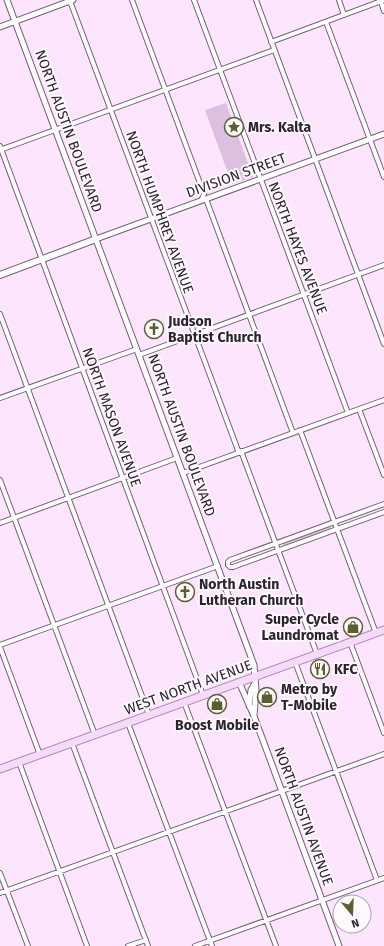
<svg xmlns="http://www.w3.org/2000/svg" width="384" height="946" font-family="'Fira Sans',sans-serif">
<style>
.green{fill:#ddbfdf}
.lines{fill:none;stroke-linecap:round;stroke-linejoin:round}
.minor-casing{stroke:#735f74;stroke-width:6}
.tertiary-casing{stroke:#735f74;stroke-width:7}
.secondary-casing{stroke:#735f74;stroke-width:8}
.primary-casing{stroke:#ad89af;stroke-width:9}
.minor{stroke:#fff;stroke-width:4}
.tertiary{stroke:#fff;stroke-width:5}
.secondary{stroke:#fff;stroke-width:6}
.primary{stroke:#f7d9f9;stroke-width:7}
.labels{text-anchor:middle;stroke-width:4;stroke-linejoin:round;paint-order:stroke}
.poi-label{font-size:14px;font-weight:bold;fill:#2c242d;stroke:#fef9fe;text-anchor:start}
.street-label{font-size:14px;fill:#2c242d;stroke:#fef9fe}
</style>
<rect width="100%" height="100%" fill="#fce5fd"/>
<!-- green -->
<path class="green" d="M 226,103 L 253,177 L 232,184 L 205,110 Z
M 330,526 L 332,530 L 284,547 L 282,543 Z"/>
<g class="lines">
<defs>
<path id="minor" d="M 132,0 L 204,194 L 201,201
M 194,0 L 348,413
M 256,0 L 384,344
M 339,0 L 344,15
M 70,1 L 239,453
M 381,2 L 384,11
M 326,22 L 384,177
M 271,42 L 384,0
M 0,146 L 203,695
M 0,150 L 274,50
M 206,199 L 293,433
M 0,314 L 149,715
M 139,355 L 384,265
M 0,398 L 137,349
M 359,409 L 384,475
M 300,430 L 376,633
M 241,451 L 317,654
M 183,473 L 384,400
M 0,480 L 95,735
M 384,504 L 230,560 L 228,562 L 228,565 L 230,567 L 233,567 L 384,512
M 0,523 L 177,458
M 350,642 L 384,733
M 0,645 L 218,566
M 0,647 L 40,755
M 295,662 L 377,880
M 184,702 L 276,946
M 128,723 L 212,946
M 72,743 L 148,946
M 19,762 L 87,946
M 0,873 L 28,946
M 0,893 L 384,754
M 128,946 L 146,940
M 195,946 L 384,878"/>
<path id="tertiary" d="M 7,0 L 254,665 L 256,690 L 254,716
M 0,27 L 73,0
M 96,239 L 384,134
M 239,682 L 254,716 L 339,946
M 249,706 L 251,690 L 255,683"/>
<path id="secondary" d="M 0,275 L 96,239"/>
<path id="primary" d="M 0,769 L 384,630"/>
</defs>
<!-- minor casing -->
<use href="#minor" class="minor-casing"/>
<!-- tertiary casing -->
<use href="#tertiary" class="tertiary-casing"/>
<!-- secondary casing -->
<use href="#secondary" class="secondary-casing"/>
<!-- primary casing -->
<use href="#primary" class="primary-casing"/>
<!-- minor -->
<use href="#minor" class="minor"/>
<!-- tertiary -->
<use href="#tertiary" class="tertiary"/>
<!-- secondary -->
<use href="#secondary" class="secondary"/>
<!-- primary -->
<use href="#primary" class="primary"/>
</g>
<!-- icons -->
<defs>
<symbol id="sight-ring" viewBox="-11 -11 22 22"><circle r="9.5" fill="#fef9fe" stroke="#5a5f2d" stroke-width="1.5"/><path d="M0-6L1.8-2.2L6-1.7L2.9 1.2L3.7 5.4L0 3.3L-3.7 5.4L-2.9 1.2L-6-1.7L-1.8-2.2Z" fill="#5a5f2d"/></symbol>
<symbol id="church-ring" viewBox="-11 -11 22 22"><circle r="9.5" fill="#fef9fe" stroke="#5a5f2d" stroke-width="1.5"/><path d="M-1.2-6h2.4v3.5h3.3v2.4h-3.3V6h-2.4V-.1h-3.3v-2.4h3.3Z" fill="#5a5f2d"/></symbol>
<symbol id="shop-ring" viewBox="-11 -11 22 22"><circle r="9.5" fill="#fef9fe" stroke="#5a5f2d" stroke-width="1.5"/><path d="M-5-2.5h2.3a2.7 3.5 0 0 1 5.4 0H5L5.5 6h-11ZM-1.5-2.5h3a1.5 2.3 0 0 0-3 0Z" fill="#5a5f2d"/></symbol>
<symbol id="restaurant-ring" viewBox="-11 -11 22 22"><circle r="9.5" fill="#fef9fe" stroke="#5a5f2d" stroke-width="1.5"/><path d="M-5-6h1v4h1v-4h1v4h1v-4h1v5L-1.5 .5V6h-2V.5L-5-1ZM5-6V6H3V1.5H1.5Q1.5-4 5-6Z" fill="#5a5f2d"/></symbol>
</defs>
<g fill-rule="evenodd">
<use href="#sight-ring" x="223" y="116" width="22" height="22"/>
<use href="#church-ring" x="143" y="318" width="22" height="22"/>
<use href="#church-ring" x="174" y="581" width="22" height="22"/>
<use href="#shop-ring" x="342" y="616" width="22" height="22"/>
<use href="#restaurant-ring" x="309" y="658" width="22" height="22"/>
<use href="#shop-ring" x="256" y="686" width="22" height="22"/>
<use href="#shop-ring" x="206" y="693" width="22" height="22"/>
</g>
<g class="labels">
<!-- poi labels -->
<g class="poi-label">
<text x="248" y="132">Mrs. Kalta</text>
<text x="168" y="326">Judson<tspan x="168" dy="16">Baptist Church</tspan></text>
<text x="199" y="589">North Austin<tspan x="199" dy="16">Lutheran Church</tspan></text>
<text x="339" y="624" text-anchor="end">Super Cycle<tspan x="339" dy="16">Laundromat</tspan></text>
<text x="334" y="674">KFC</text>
<text x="281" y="694">Metro by<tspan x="281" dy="16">T-Mobile</tspan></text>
<text x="217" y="730" text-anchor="middle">Boost Mobile</text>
</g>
<!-- street labels -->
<g class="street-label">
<text transform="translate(69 131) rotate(70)" y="5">NORTH AUSTIN BOULEVARD</text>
<text transform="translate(236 175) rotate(-20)" y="5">DIVISION STREET</text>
<text transform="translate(160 212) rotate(70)" y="5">NORTH HUMPHREY AVENUE</text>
<text transform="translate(298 248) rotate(69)" y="5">NORTH HAYES AVENUE</text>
<text transform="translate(112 417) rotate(70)" y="5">NORTH MASON AVENUE</text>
<text transform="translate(182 435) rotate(70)" y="5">NORTH AUSTIN BOULEVARD</text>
<text transform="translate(188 687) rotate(-20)" y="5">WEST NORTH AVENUE</text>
<text transform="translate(304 816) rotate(70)" y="5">NORTH AUSTIN AVENUE</text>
</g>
</g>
<!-- north arrow -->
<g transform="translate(352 914) rotate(161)"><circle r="19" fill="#fef9fe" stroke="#aaa4aa"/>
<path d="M0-3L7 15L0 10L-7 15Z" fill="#5a5f2d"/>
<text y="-6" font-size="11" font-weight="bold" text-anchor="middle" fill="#2c242d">N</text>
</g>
</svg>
